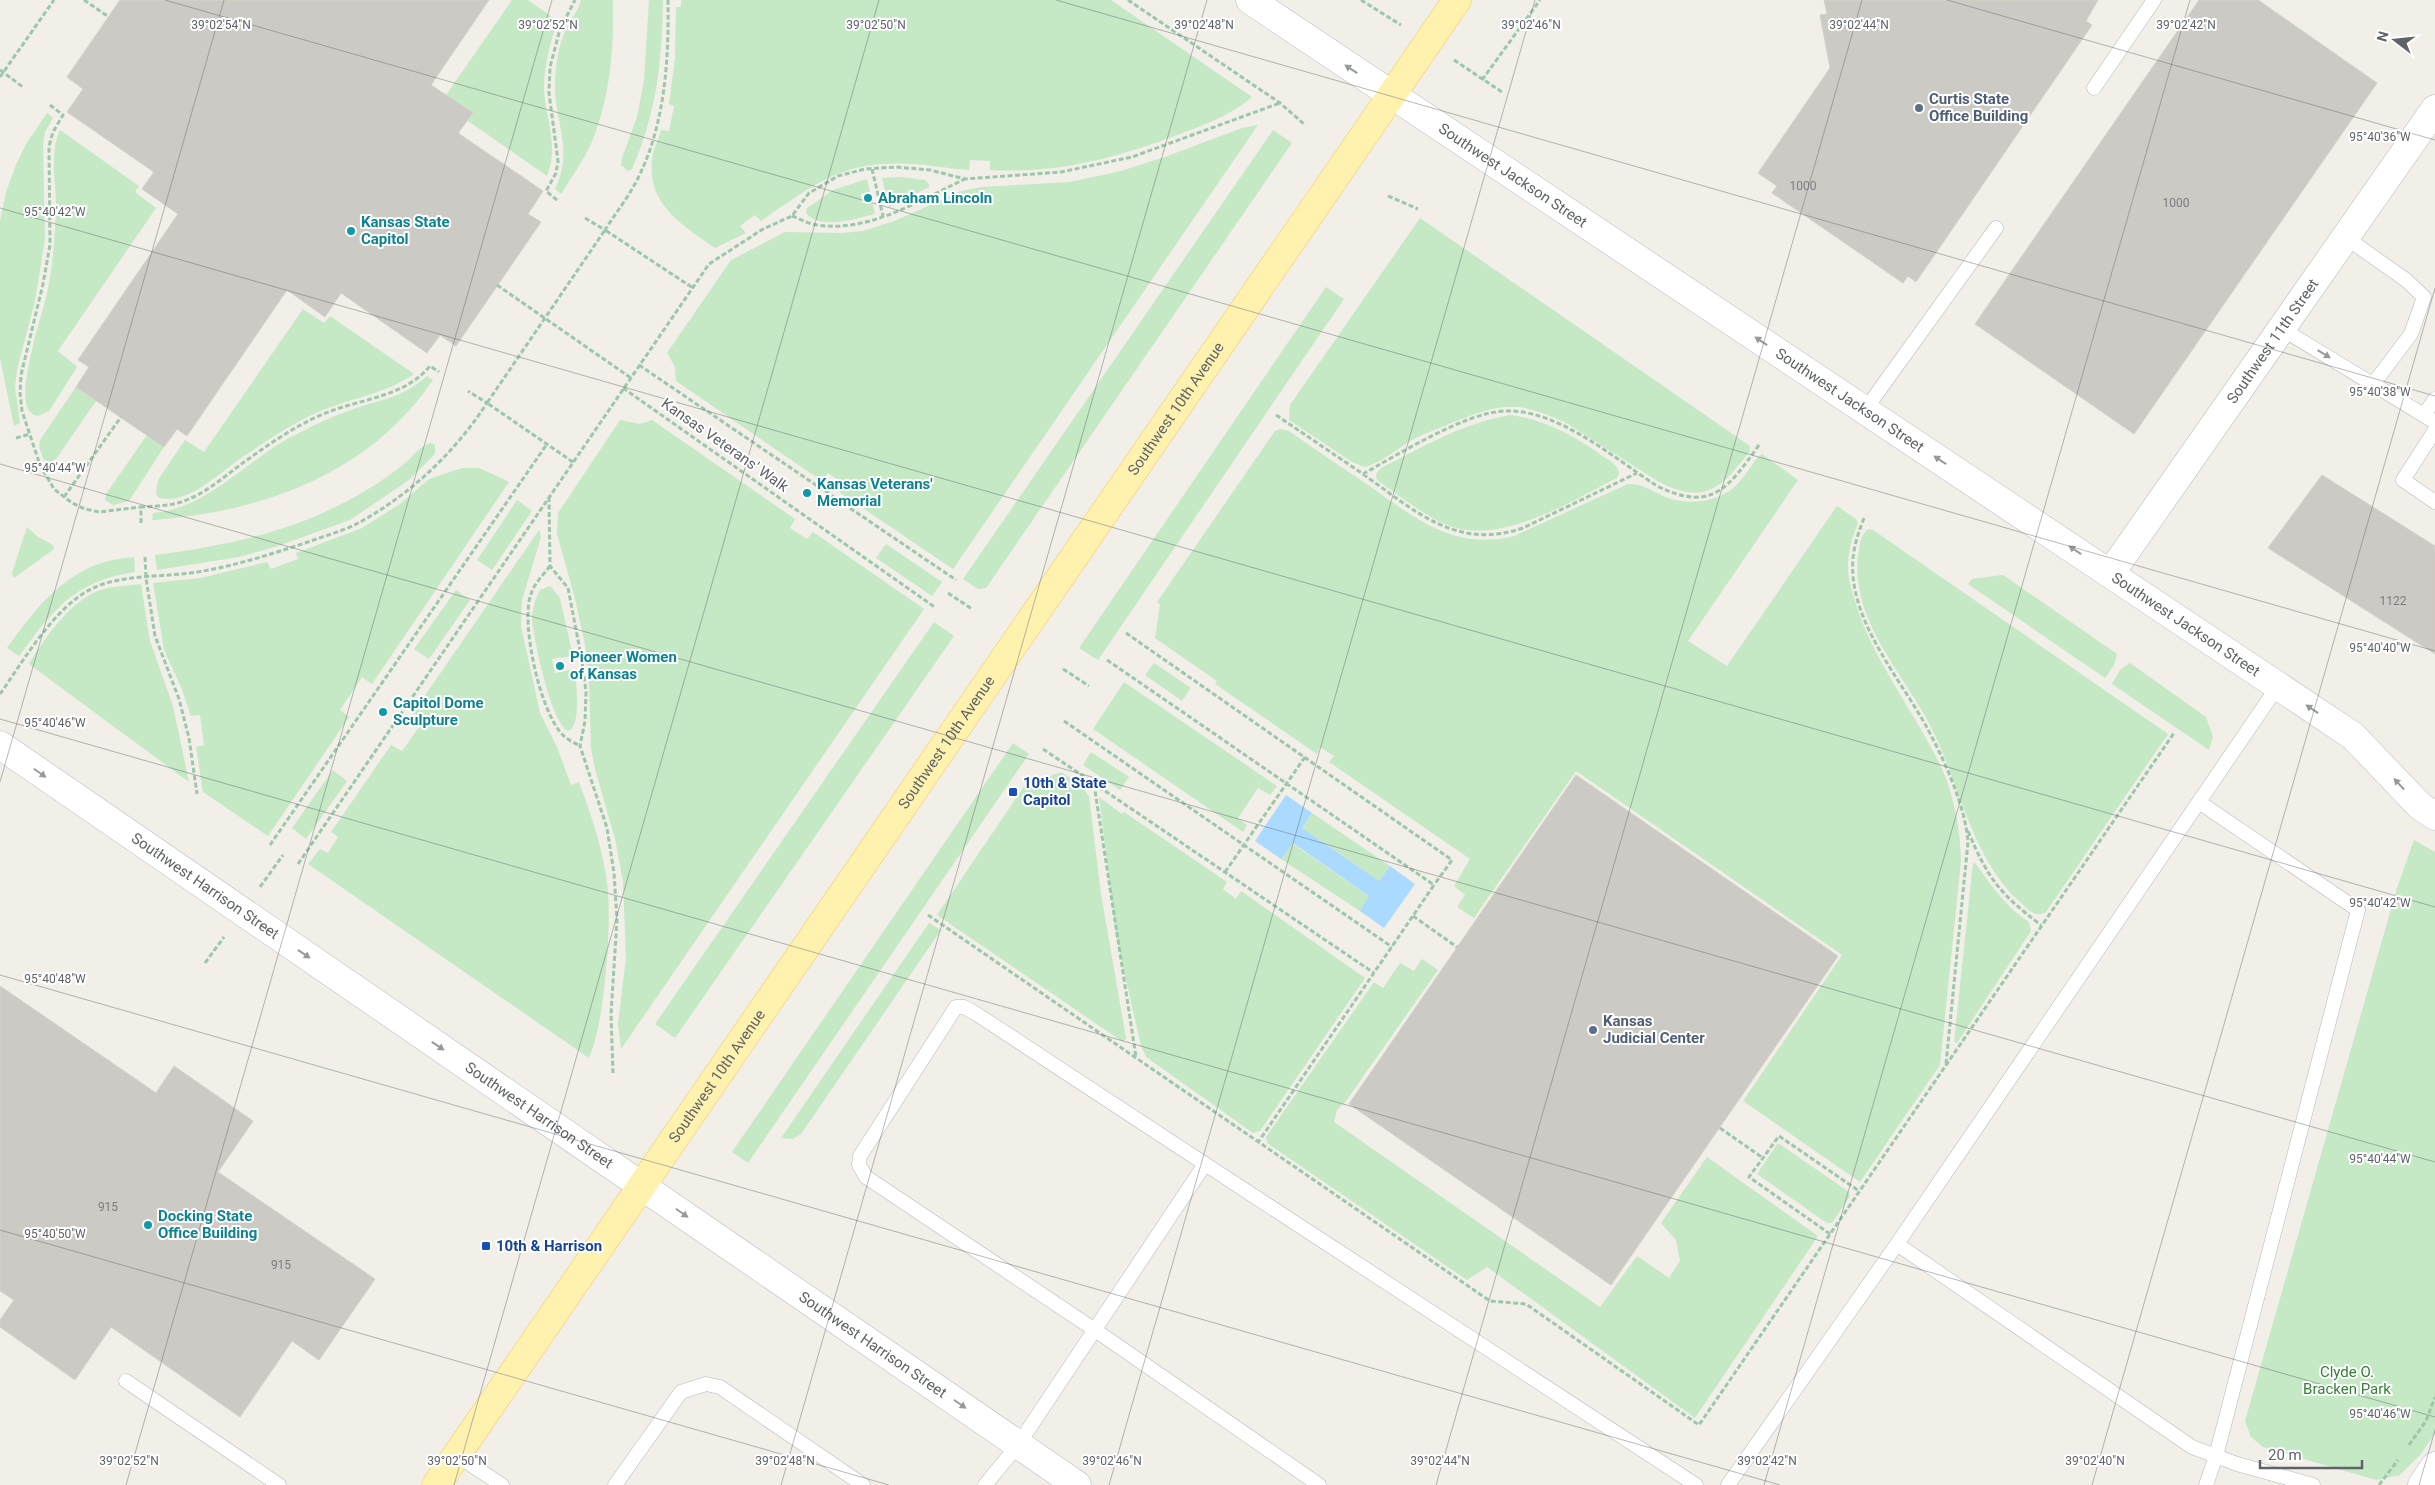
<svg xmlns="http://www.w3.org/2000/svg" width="2435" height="1485" font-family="Roboto,sans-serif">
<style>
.green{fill:#c5e8c5}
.water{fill:#aadaff}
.building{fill:#cccac5;stroke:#d6d1c6}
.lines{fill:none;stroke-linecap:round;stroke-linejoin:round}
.lane-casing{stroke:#b5b8bc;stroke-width:15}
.street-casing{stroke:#b5b8bc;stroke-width:29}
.secondary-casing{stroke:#b6babf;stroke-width:29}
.primary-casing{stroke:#f2c960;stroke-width:29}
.path{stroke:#9cc7a9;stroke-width:3;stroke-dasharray:5 2.5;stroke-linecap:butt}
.lane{stroke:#fff;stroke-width:14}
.street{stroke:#fff;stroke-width:28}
.secondary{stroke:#fff;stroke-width:28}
.primary{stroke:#fff2af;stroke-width:28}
.oneway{fill:#979a9d}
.ticks{fill:none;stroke:#5f6368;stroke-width:1;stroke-opacity:0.45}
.service-dot{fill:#5c6f8a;stroke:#fff;stroke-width:2}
.culture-dot{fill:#0f9aa8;stroke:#fff;stroke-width:2}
.transit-dot{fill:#1a4fb4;stroke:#fff;stroke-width:2}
.labels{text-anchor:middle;stroke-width:4;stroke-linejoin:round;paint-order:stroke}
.number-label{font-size:12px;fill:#7a7d7f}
.service-label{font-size:15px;font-weight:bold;fill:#4e5e75;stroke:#fff;text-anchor:start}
.street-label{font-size:15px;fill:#5f6368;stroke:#fff}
.culture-label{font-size:15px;font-weight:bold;fill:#0d838f;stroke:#fff;text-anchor:start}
.transit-label{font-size:15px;font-weight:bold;fill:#164399;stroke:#fff;text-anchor:start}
.park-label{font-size:15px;fill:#348238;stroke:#fff}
.ticks-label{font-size:12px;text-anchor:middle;fill:#5f6368;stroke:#fff;stroke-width:4;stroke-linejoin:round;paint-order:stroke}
</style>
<rect width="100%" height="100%" fill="#f1efe8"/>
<!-- green -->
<path class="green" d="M 512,0 L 528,0 L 558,21 C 550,41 545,63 544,85 C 544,117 560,144 547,176 L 468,121 L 473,113 L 446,95 Z
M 581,0 L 613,0 C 614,49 610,99 591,144 C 583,161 571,178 561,194 L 555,189 C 575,148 553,121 555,80 C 556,65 558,48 564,34 C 568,22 578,13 581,0 Z
M 649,0 L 663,0 C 662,61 657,112 632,169 L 628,171 L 621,165 L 622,158 L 637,117 L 644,80 Z
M 681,0 L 1111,0 L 1252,97 C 1230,116 1204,125 1177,135 C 1117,158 1055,174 990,170 L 990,161 L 970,160 L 969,170 C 950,169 931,165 912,164 C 842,160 815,184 761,221 L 755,215 L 740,226 L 746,233 L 715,248 C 682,225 647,205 652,159 C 653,149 659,139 661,130 L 669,131 L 674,106 L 669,104 L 675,58 L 676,7 L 681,7 Z
M 47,113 L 53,118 L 45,132 L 43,144 L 45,239 L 35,301 L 17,370 L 15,387 L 20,423 L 14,426 L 0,358 L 0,221 L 6,192 L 16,165 L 26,144 Z
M 1258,125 L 953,569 L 839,492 L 844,484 L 828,473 L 822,481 L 676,381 L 675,367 L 667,353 L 731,260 L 785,232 L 842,233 L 863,231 L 897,220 L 961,191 L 981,187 L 1070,182 L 1121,171 L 1165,157 L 1242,128 Z
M 60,130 L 139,186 L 135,192 L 156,208 L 58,351 L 77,367 L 49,411 L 38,416 C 35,415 33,415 31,413 C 14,399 41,318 46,298 C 53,268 55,237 56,206 C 56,181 49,154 60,130 Z
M 1273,130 L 1292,143 L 986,588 L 978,589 L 963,579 Z
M 900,177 L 925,180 L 929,184 L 929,187 L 889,207 L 882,178 Z
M 867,179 L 870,192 L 861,194 L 862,203 L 872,201 L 875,214 C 857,218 821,231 806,213 L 807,208 L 833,190 Z
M 1420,218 L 1750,446 L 1750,451 C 1722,487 1706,506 1659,482 L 1568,424 C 1519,400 1502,403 1454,422 C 1440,428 1425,433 1412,440 C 1397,449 1382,462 1365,467 L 1352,462 L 1289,420 L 1290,405 Z
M 1326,287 L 1344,299 L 1098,660 L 1079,648 Z
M 303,309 L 324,323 L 330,316 L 414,374 C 384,395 349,398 316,413 C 292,424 269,439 247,454 C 223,469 189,506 159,498 L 156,493 L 158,480 L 185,440 L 204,452 Z
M 427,376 L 433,380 C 369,474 263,512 152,520 L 153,513 C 211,508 248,457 299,433 C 314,425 331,417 348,411 C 380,399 400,400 427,376 Z
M 76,387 L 96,401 L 56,459 L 51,462 L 44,460 L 39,447 L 40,440 Z
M 1510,415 C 1545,420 1573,435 1601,455 C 1608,460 1618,464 1619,473 L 1617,478 C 1567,503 1494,551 1438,521 C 1417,510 1397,494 1377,480 L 1376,474 L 1381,468 C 1423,447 1463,423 1510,415 Z
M 620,420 L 640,424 L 652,420 L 795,519 L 790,528 L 807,539 L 813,532 L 924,609 L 621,1049 L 618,1024 L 626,957 L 623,882 L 615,839 L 595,769 L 591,748 L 589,682 L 585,644 L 574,595 L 557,534 L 558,513 Z
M 1280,429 L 1289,431 C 1316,450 1344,469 1371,487 C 1416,519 1455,551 1514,536 L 1628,484 C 1644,483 1654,493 1668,498 C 1689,505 1715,502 1732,489 C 1742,481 1750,468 1757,458 L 1762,454 L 1798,480 L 1688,641 L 1727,666 L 1837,506 L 1856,519 L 1858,523 C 1852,538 1848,552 1848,567 C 1848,579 1852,590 1855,601 C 1873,662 1915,711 1942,769 C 1955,798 1960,830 1961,861 L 1940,1065 L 1860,1182 L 1743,1101 L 1842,955 L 1576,771 L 1474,918 L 1457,907 L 1465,895 L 1454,886 L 1470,859 L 1329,762 L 1334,756 L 1320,747 L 1317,754 L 1215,684 L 1217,681 L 1155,638 L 1160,604 L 1157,602 L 1275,431 Z
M 147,435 L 164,447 L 129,501 L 113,505 L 105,500 L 106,494 Z
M 431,443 L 435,445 L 435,454 L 409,480 L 350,520 L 275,547 L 239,557 L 157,570 L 155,555 C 223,546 289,533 351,499 C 369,489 388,477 404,464 C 413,457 420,445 431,443 Z
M 462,468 L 479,468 L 509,482 L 372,684 L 362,677 L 340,710 L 349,717 L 268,836 L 203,792 L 196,747 L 204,745 L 200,715 L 191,716 L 181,687 L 164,650 L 153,583 L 200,578 L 267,562 L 271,569 L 298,559 L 296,553 L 362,528 L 400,504 L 429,479 Z
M 517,500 L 532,511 L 492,570 L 477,560 Z
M 27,527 L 38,537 L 53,545 L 54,549 L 14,578 L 12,573 Z
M 1868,529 L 1873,530 L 2168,734 L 2046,912 C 2035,918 2030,911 2021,903 C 1970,857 1961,785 1930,725 C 1902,671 1847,616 1859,550 C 1860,542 1861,535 1868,529 Z
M 539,530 L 541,537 L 522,600 L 521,626 L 540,713 L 557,747 L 571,785 L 579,782 C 592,817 605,855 608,892 C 610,921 608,951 605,980 C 602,1007 599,1033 589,1058 L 308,864 L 320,849 L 328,853 L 338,837 L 331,832 L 391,745 L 402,751 L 424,720 L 413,713 Z
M 886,544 L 942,582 L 932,596 L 876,558 Z
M 134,557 L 135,572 C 74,581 54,609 19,656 L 7,648 C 41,601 72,561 134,557 Z
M 2003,575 L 2117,654 L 2114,665 L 2105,678 L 1968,584 L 1972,579 Z
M 141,584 L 150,641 L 173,706 L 189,782 L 29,664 C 44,639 65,609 91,594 C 106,586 125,586 141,584 Z
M 550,586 L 560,598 L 573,656 L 552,659 L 555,673 L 575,669 C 576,683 582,726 568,731 C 551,723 534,640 532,620 C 532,609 535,599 540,590 Z
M 456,590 L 470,600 L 429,659 L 414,649 Z
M 934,622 L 954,636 L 675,1038 L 655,1024 Z
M 1154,663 L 1191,688 L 1182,701 L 1145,675 Z
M 2130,663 L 2206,717 L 2213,737 L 2209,750 L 2112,684 L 2120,670 Z
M 1124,682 L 1277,786 L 1270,795 L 1258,788 L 1238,818 L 1247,825 L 1243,832 L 1093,729 Z
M 1013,743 L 1029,754 L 748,1163 L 732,1152 Z
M 1091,752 L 1129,777 L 1120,790 L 1083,765 Z
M 333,770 L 347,781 L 306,839 L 292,828 Z
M 1061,772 L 1085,787 L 1084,790 L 1089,796 L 1101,894 L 1126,1038 L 1123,1042 L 937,915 L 1025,785 Z
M 1099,797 L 1122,814 L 1124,812 L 1227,882 L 1223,889 L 1236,899 L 1241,891 L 1365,978 L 1260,1131 L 1253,1133 L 1146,1057 L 1141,1046 L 1116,936 Z
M 1312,813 L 1390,866 L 1379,881 L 1302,828 Z
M 2414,840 L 2435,852 L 2435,1433 L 2421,1454 L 2400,1475 L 2376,1480 L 2263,1447 L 2251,1437 L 2245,1421 L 2397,888 Z
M 1292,843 L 1370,897 L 1360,911 L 1281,859 Z
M 1973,863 L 1976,864 C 1991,886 2007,908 2029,922 L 2031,931 L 1957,1043 L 1954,1042 Z
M 929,923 L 941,930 L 801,1134 L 793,1139 L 781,1138 Z
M 1422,959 L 1438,970 L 1346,1101 L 1337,1110 L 1334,1122 L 1600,1307 L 1637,1256 L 1669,1278 L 1680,1261 L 1676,1240 L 1661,1223 L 1707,1157 L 1818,1236 L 1695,1418 L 1487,1267 L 1467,1280 L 1267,1143 L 1266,1137 L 1374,982 L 1383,988 L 1400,963 L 1414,971 Z
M 1778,1143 L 1849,1192 L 1850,1196 L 1832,1223 L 1827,1223 L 1757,1174 Z"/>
<!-- water -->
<path class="water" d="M 1286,795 L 1312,813 L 1302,828 L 1379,881 L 1390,866 L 1415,884 L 1384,928 L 1360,911 L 1369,896 L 1293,843 L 1281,859 L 1255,841 Z"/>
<!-- building -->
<path class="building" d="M 120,0 L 489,0 L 431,85 L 473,113 L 458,133 L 543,191 L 528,214 L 541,222 L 456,346 L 440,335 L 427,353 L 341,293 L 325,317 L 287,290 L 187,436 L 177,429 L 164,447 L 76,387 L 89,367 L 78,360 L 178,214 L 142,189 L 154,172 L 67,112 L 83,89 L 67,77 Z
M 1824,0 L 2098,0 L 2086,21 L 2092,25 L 1916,282 L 1908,276 L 1903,283 L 1772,193 L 1777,186 L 1758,173 L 1830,68 L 1820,15 L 1827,14 Z
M 2199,0 L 2258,0 L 2377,83 L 2134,434 L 1975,324 Z
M 2322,475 L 2435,546 L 2435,654 L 2268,548 Z
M 1576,775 L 1838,956 L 1611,1285 L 1349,1104 Z
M 0,986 L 156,1093 L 174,1066 L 253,1121 L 218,1172 L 375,1279 L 319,1360 L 292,1341 L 240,1417 L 111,1327 L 75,1380 L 0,1327 L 0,1320 L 14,1300 L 0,1291 Z"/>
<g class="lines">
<defs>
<path id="lane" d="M 2094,88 L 2154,0
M 2345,237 L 2406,280 L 2424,297 L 2411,334 L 2374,383
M 2282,329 L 2435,422
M 1865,410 L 1996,228
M 2424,415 L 2435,399
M 2435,430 L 2403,480 L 2435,502
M 2199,802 L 2358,910 L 2216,1456 L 2206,1485
M 1205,1164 L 975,1013 L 964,1007 L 956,1007 L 860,1156 L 859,1165 L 866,1177 L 1095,1330 L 1319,1485
M 1897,1244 L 2192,1447 L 2237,1464 L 2313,1485
M 126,1381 L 279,1485
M 456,1455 L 502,1485
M 615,1485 L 681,1392 L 706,1384 L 720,1387 L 863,1485
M 985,1485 L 1018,1445 L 1205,1164 L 1696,1485
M 1728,1485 L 1897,1244 L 2278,686"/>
<g id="street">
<path id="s1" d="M 2110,574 L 2435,109"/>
</g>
<g id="secondary">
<path id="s2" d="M 1250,0 L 2353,736 L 2420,806 L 2435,816"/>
<path id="s3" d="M 0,745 L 1077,1485"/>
<path d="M 2422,1485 L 2435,1466"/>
</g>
<g id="primary">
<path id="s4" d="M 436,1485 L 1457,0"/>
</g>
</defs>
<!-- lane casing -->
<use href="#lane" class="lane-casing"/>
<!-- street casing -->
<use href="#street" class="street-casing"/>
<!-- secondary casing -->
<use href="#secondary" class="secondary-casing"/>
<!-- primary casing -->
<use href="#primary" class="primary-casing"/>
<!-- path -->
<path class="path" d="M 84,0 L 109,17
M 1128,0 L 1280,103 L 1304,124
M 1361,0 L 1401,25
M 1454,60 L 1502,92
M 0,70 L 23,87
M 0,77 L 54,0
M 1482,80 L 1540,0
M 50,105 L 63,115 L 53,132 L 49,146 L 50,245 L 43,284 L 21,375 L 20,393 L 22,411 L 40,465 L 54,489 L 72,503 L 85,509 L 99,512 L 141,507
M 872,169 L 883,216
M 1388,196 L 1418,209
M 557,200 L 546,191 L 556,173 L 558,161 L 549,93 L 550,67 L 560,29 L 575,0
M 792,216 C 800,219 809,224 817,225 C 869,233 920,200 965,179
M 585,218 L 605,230 C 615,214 627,199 636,182 C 665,127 669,61 668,0
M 497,285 L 631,378
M 639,365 L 956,580
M 623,388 L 936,608
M 1276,415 L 1363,474 C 1397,455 1466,412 1505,411 C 1558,409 1614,458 1657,486 C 1712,513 1728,488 1759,445
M 16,438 L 30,434
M 573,462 L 487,403 L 605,230 L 693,288
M 1363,474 C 1414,510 1456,551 1523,528 L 1637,473
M 64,497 L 121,417
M 549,497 L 550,566 L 568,588 L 582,661 L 586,692 L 585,721 L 580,746 L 607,828 L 614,873 L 617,920 L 611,1014 L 613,1073
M 1864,518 C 1859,531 1854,545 1853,559 C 1848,618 1898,676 1925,724 C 1943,757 1965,804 1968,842 L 1946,1064
M 141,523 L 141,507 C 157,506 174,506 189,499 C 208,491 224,477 240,465 C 268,445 298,423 331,411 C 366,398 405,396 430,366 L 439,372
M 145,557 L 146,578 L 155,636 L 179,699 L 189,738 L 197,794
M 550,566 C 543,575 534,584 531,594 C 520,623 541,716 564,736 C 568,740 575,743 580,746
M 948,593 L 972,609
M 1126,633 L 1452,860 L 1434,885
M 1107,660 L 1434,885 L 1259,1141
M 1063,669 L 1089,686
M 0,694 C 24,660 53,609 91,589 C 123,573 168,578 203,571 C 238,565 271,554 305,543 C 324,536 344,531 362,521 C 413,492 455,452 487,403 L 468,391
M 1064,721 L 1392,947
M 1043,749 L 1374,973
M 1094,784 L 1136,1057
M 1968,831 C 1988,879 2000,894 2041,925
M 270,845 L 547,444
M 298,864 L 709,264 L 763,229 L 792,216 L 809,193 L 838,176 L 865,169 L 896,167 L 930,170 L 965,179 L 1061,172 L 1132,157 L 1280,103
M 1225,872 L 1305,757
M 260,887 L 283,855
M 928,915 L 1490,1301 L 1526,1304 L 1699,1425 L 2174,733
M 1413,916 L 1457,947
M 205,963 L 224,937
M 1720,1128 L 1763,1158
M 1830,1234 L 1749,1177 L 1779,1136 L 1859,1191
M 2409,1445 L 2426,1421 L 2435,1397
M 2379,1485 L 2398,1460"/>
<!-- lane -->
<use href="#lane" class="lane"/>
<!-- street -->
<use href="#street" class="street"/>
<!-- secondary -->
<use href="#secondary" class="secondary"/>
<!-- primary -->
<use href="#primary" class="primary"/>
</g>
<!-- one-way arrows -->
<defs><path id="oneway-solid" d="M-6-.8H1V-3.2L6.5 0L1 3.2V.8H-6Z" transform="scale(1.25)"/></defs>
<g class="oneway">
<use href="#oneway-solid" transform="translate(1351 69) rotate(-147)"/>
<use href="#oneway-solid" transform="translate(1761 341) rotate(-146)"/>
<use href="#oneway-solid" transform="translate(2324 354) rotate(31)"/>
<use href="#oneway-solid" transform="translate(1940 460) rotate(-146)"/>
<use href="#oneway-solid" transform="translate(2075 550) rotate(-146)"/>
<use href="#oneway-solid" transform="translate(2312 709) rotate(-146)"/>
<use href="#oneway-solid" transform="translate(40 773) rotate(35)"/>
<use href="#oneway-solid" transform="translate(2399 784) rotate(-133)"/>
<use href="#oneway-solid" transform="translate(304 954) rotate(34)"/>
<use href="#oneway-solid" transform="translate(438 1046) rotate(34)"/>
<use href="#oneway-solid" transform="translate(682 1213) rotate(35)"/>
<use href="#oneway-solid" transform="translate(960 1404) rotate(35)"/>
</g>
<!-- ticks -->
<path class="ticks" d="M 165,0 L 2435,651M 1056,0 L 2435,396M 1947,0 L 2435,140M 0,208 L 2435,907M 0,464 L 2435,1162M 0,719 L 2435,1417M 0,782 L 224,0M 0,975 L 1780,1485M 0,1230 L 889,1485M 126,1485 L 552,0M 454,1485 L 879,0M 781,1485 L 1207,0M 1109,1485 L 1535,0M 1436,1485 L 1862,0M 1764,1485 L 2190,0M 2092,1485 L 2435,288M 2419,1485 L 2435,1430"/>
<!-- markers -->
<g class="service-dot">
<circle cx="1919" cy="108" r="5"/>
<circle cx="1593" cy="1030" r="5"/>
</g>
<g class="culture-dot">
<circle cx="868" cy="198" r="5"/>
<circle cx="351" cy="231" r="5"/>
<circle cx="807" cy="493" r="5"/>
<circle cx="560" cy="666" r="5"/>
<circle cx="383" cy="712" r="5"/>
<circle cx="148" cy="1225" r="5"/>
</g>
<g class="transit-dot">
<rect x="1008" y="787" width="10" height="10" rx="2.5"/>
<rect x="481" y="1241" width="10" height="10" rx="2.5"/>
</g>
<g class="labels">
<!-- number labels -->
<g class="number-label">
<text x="1803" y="190">1000</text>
<text x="2176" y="207">1000</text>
<text x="2393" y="605">1122</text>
<text x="108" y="1211">915</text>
<text x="281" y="1269">915</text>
</g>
<!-- service labels -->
<g class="service-label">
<text x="1929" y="104">Curtis State<tspan x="1929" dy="17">Office Building</tspan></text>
<text x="1603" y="1026">Kansas<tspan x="1603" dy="17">Judicial Center</tspan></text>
</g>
<!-- street labels -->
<g class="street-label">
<text dy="5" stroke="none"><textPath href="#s2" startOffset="316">Southwest Jackson Street</textPath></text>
<text dy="5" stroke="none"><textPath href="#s1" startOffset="284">Southwest 11th Street</textPath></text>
<text dy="5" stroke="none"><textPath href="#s2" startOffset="721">Southwest Jackson Street</textPath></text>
<text dy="5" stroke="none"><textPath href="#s4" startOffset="1306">Southwest 10th Avenue</textPath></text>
<text transform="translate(725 445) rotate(35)" y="5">Kansas Veterans' Walk</text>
<text dy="5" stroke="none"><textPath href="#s2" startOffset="1125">Southwest Jackson Street</textPath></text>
<text dy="5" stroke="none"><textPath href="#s4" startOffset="901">Southwest 10th Avenue</textPath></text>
<text dy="5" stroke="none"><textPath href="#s3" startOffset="249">Southwest Harrison Street</textPath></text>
<text dy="5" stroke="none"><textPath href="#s4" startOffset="496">Southwest 10th Avenue</textPath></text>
<text dy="5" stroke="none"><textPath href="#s3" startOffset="654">Southwest Harrison Street</textPath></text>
<text dy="5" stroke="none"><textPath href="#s3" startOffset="1059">Southwest Harrison Street</textPath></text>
</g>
<!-- culture labels -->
<g class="culture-label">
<text x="878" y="203">Abraham Lincoln</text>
<text x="361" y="227">Kansas State<tspan x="361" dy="17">Capitol</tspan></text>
<text x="817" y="489">Kansas Veterans'<tspan x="817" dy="17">Memorial</tspan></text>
<text x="570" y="662">Pioneer Women<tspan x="570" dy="17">of Kansas</tspan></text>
<text x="393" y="708">Capitol Dome<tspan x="393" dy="17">Sculpture</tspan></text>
<text x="158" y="1221">Docking State<tspan x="158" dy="17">Office Building</tspan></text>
</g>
<!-- transit labels -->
<g class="transit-label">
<text x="1023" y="788">10th &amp; State<tspan x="1023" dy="17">Capitol</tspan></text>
<text x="496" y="1251">10th &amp; Harrison</text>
</g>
<!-- park labels -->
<g class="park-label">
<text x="2347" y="1377">Clyde O.<tspan x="2347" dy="17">Bracken Park</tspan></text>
</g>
</g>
<g class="ticks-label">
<text x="221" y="29">39°02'54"N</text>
<text x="548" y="29">39°02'52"N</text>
<text x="876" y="29">39°02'50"N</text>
<text x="1204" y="29">39°02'48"N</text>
<text x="1531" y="29">39°02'46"N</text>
<text x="1859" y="29">39°02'44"N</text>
<text x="2186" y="29">39°02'42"N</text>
<text x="2380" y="141">95°40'36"W</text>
<text x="55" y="216">95°40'42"W</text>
<text x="2380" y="396">95°40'38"W</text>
<text x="55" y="472">95°40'44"W</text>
<text x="2380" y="652">95°40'40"W</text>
<text x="55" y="727">95°40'46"W</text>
<text x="2380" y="907">95°40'42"W</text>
<text x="55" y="983">95°40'48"W</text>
<text x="2380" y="1163">95°40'44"W</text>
<text x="55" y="1238">95°40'50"W</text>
<text x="2380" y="1418">95°40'46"W</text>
<text x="129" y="1465">39°02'52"N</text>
<text x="457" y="1465">39°02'50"N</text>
<text x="785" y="1465">39°02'48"N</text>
<text x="1112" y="1465">39°02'46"N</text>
<text x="1440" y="1465">39°02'44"N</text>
<text x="1767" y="1465">39°02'42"N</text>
<text x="2095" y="1465">39°02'40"N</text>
</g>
<!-- north arrow -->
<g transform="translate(2395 40) rotate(286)" stroke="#ffffff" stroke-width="4" paint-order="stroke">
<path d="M0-4L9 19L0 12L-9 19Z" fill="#5f6368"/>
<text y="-8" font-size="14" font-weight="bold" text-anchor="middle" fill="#5f6368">N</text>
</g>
<!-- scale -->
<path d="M2260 1460v8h102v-8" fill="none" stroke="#5f6368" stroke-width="2.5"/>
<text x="2268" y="1460" font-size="15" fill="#5f6368" stroke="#ffffff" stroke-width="4" paint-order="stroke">20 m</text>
</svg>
